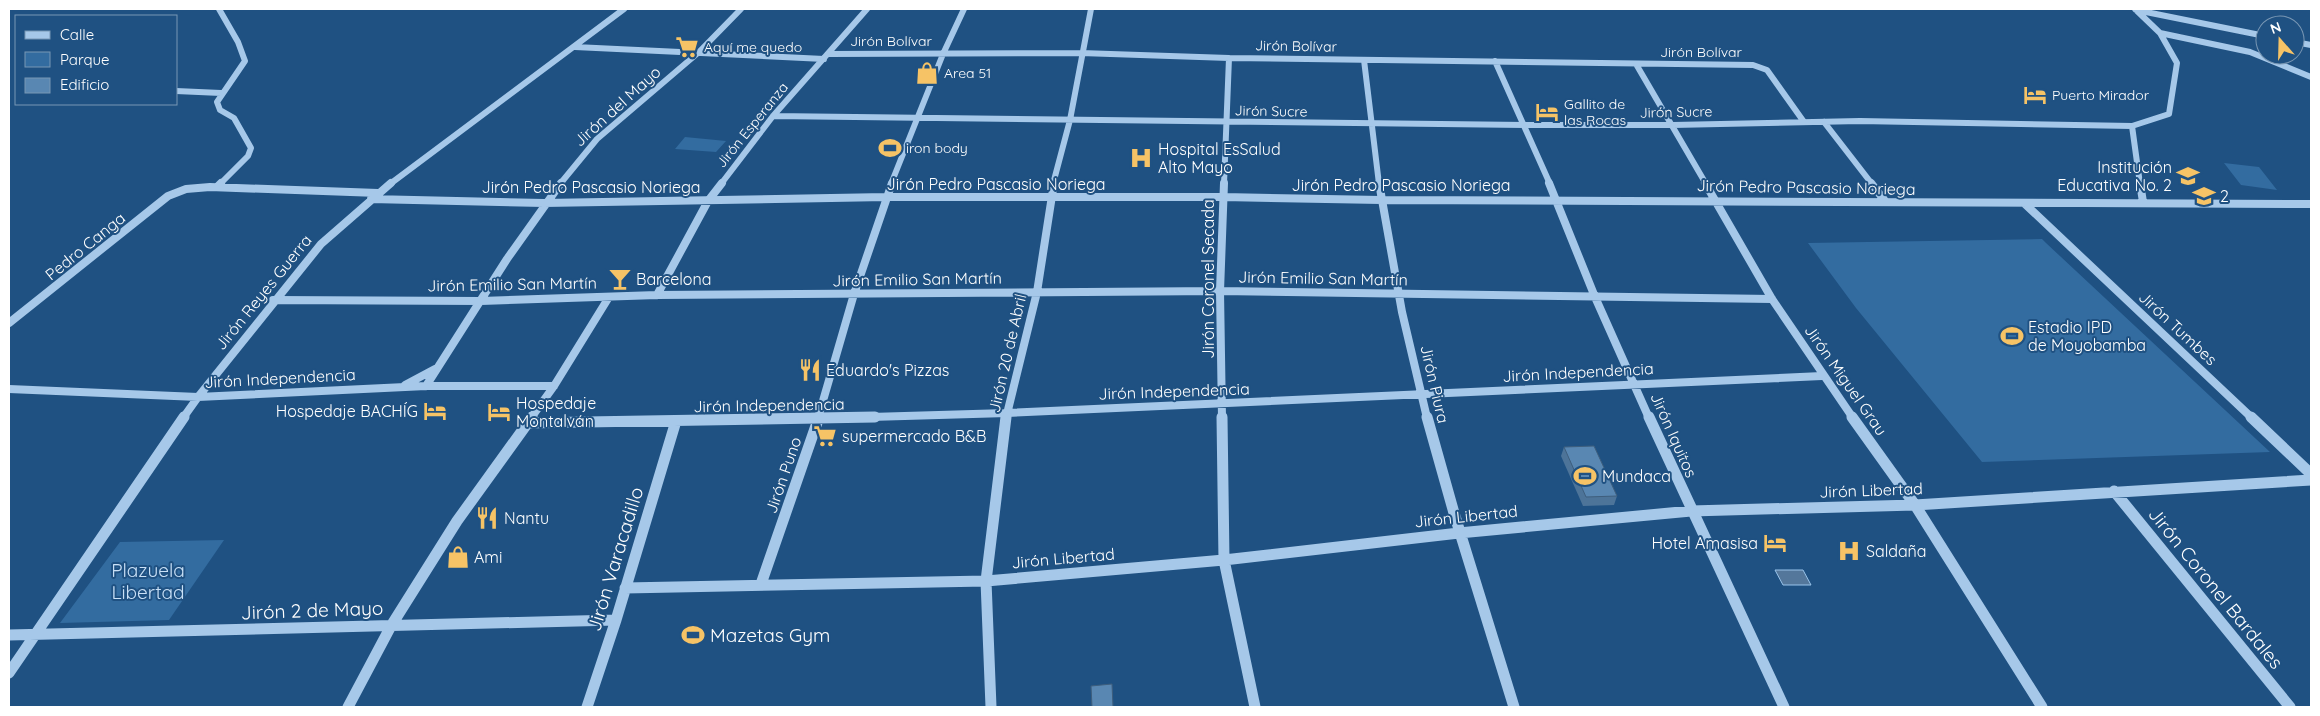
<svg xmlns="http://www.w3.org/2000/svg" width="2320" height="716" font-family="Quicksand,sans-serif">
<style>
.green{fill:#336ca0}
.water{fill:#54779b;stroke:#99c4ea}
.lines{fill:none;stroke-linecap:round;stroke-linejoin:round}
.minor-far2{stroke:#a6c8e9;stroke-width:6}
.minor-far1{stroke:#a6c8e9;stroke-width:8}
.minor{stroke:#a6c8e9;stroke-width:11}
.wall{fill:#4d7499}
.building{fill:#5987b2;stroke:#3e5e7d}
.labels{text-anchor:middle;stroke-width:4;stroke-linejoin:round;paint-order:stroke}
.far-street-label{font-size:14px;fill:#fff;stroke:#1f5182}
.far-poi-label{font-size:14px;fill:#fff;stroke:#1f5182;text-anchor:start}
.street-label{font-size:16px;fill:#fff;stroke:#1f5182}
.poi-label{font-size:16px;fill:#fff;stroke:#1f5182;text-anchor:start}
.near-street-label{font-size:19px;fill:#fff;stroke:#1f5182}
.near-park-label{font-size:19px;fill:#cae1f7;stroke:#1f5182}
.near-poi-label{font-size:19px;fill:#fff;stroke:#1f5182;text-anchor:start}
</style>
<rect width="100%" height="100%" fill="#1f5182"/>
<!-- green -->
<path class="green" d="M 685,137 L 726,141 L 716,152 L 675,149 Z
M 2224,163 L 2259,167 L 2277,190 L 2241,185 Z
M 2042,239 L 2046,243 L 2270,452 L 1982,462 L 1856,308 L 1808,243 Z
M 224,540 L 169,620 L 60,623 L 120,542 Z"/>
<!-- water -->
<path class="water" d="M 1775,570 L 1803,570 L 1811,585 L 1783,585 Z"/>
<g class="lines">
<!-- minor-far2 -->
<path class="minor-far2" d="M 219,9 L 238,42 L 245,61 L 217,102 L 220,110 L 234,118 L 251,148 L 248,156 L 220,184
M 2136,10 L 2265,36
M 2160,33 L 2250,52 L 2311,77
M 2295,42 L 2311,45
M 575,47 L 824,59
M 829,54 L 1081,53 L 1229,58 L 1753,65 L 1767,70 L 1804,122
M 1364,60 L 1379,184
M 1495,61 L 1550,184
M 1636,64 L 1706,184
M 176,91 L 221,93
M 773,116 L 1525,125 L 1673,125 L 1860,121 L 2132,126 L 2169,114 L 2177,63 L 2160,33 L 2135,9
M 1824,122 L 1872,184
M 2132,126 L 2140,184
M 390,184 L 624,9
M 560,184 L 597,139 L 699,52 L 741,9
M 721,184 L 773,116 L 867,9
M 891,184 L 943,54 L 964,9
M 1053,184 L 1070,120 L 1091,9
M 1224,184 L 1229,58"/>
<!-- minor-far1 -->
<path class="minor-far1" d="M 1379,183 L 1402,312 L 1427,418
M 1549,183 L 1595,297 L 1649,418
M 1705,183 L 1772,299 L 1853,418
M 1871,183 L 1885,201
M 2140,183 L 2143,202
M 217,187 L 221,183
M 371,199 L 544,203 L 886,197 L 1223,197 L 1381,200 L 2311,204
M 2025,204 L 2252,418
M 657,295 L 708,201 L 722,183
M 273,300 L 481,301 L 657,295 L 1220,291 L 1772,299
M 9,323 L 168,196 L 186,189 L 210,187 L 378,193
M 405,385 L 435,369
M 426,386 L 507,259 L 561,183
M 9,389 L 198,397 L 426,386 L 554,386
M 183,418 L 198,397 L 321,244 L 391,183
M 531,418 L 554,386 L 609,297
M 818,418 L 854,294 L 892,183
M 836,418 L 1007,413 L 1822,376
M 1006,418 L 1037,292 L 1054,183
M 1222,418 L 1220,291 L 1224,183"/>
<!-- minor -->
<path class="minor" d="M 1222,417 L 1224,560 L 1255,707
M 1427,417 L 1454,513 L 1514,707
M 1649,417 L 1784,707
M 1852,417 L 1915,505 L 2042,707
M 2251,417 L 2311,474
M 526,423 L 875,417
M 2114,491 L 2290,707
M 761,584 L 819,417
M 625,588 L 986,581 L 1224,560 L 1459,533 L 1691,511 L 1915,505 L 2311,480
M 9,635 L 616,620
M 9,673 L 184,417
M 348,707 L 391,626 L 457,521 L 532,417
M 587,707 L 616,620 L 676,421
M 991,707 L 986,581 L 1006,417"/>
</g>
<!-- wall -->
<path class="wall" d="M 1564,447 L 1617,496 L 1614,505 L 1583,506 L 1561,456 Z"/>
<!-- building -->
<path class="building" d="M 1594,446 L 1617,496 L 1586,497 L 1564,447 Z
M 1112,684 L 1113,707 L 1092,707 L 1091,686 Z"/>
<!-- icons -->
<defs>
<symbol id="supermarket-bare" viewBox="-9 -9 18 18"><path d="M-6-5.5h2.5l.6 2H6L4.5 2H-2.5L-4.4-4H-6ZM-1.5 3.2a1.3 1.3 0 1 0 .1 0ZM3 3.2a1.3 1.3 0 1 0 .1 0Z" fill="#f6c366" stroke="#1f5182" stroke-width="2.5" paint-order="stroke"/></symbol>
<symbol id="shop-bare" viewBox="-9 -9 18 18"><path d="M-5-2.5h2.3a2.7 3.5 0 0 1 5.4 0H5L5.5 6h-11ZM-1.5-2.5h3a1.5 2.3 0 0 0-3 0Z" fill="#f6c366" stroke="#1f5182" stroke-width="2.5" paint-order="stroke"/></symbol>
<symbol id="hotel-bare" viewBox="-9 -9 18 18"><path d="M-6-4.5h1.5V1H6V5H4.5V3h-9V5H-6ZM-4 0a1.8 1.8 0 1 1 3.6 0ZM.5 0V-2.5h3Q6-2.5 6 0Z" fill="#f6c366" stroke="#1f5182" stroke-width="2.5" paint-order="stroke"/></symbol>
<symbol id="stadium-bare" viewBox="-9 -9 18 18"><path d="M0-5a6.5 5 0 1 0 0 10a6.5 5 0 1 0 0-10ZM-3.5-1.8h7v3.6h-7Z" fill="#f6c366" stroke="#1f5182" stroke-width="2.5" paint-order="stroke"/></symbol>
<symbol id="hospital-bare" viewBox="-9 -9 18 18"><path d="M-5-5h3v3.5h4V-5h3V5h-3V1.5h-4V5h-3Z" fill="#f6c366" stroke="#1f5182" stroke-width="2.5" paint-order="stroke"/></symbol>
<symbol id="school-bare" viewBox="-9 -9 18 18"><path d="M0-5L7-2L0 1L-7-2ZM-4 1L0 2.5L4 1V4Q0 6-4 4Z" fill="#f6c366" stroke="#1f5182" stroke-width="2.5" paint-order="stroke"/></symbol>
<symbol id="bar-bare" viewBox="-9 -9 18 18"><path d="M-6-5H6L.8 .8V4.5H3.5V6h-7V4.5H-.8V.8Z" fill="#f6c366" stroke="#1f5182" stroke-width="2.5" paint-order="stroke"/></symbol>
<symbol id="restaurant-bare" viewBox="-9 -9 18 18"><path d="M-5-6h1v4h1v-4h1v4h1v-4h1v5L-1.5 .5V6h-2V.5L-5-1ZM5-6V6H3V1.5H1.5Q1.5-4 5-6Z" fill="#f6c366" stroke="#1f5182" stroke-width="2.5" paint-order="stroke"/></symbol>
</defs>
<g fill-rule="evenodd">
<use href="#supermarket-bare" x="671" y="31" width="32" height="32"/>
<use href="#shop-bare" x="911" y="57" width="32" height="32"/>
<use href="#hotel-bare" x="2019" y="79" width="32" height="32"/>
<use href="#hotel-bare" x="1531" y="96" width="32" height="32"/>
<use href="#stadium-bare" x="874" y="132" width="32" height="32"/>
<use href="#hospital-bare" x="1125" y="142" width="32" height="32"/>
<use href="#school-bare" x="2172" y="160" width="32" height="32"/>
<use href="#school-bare" x="2188" y="180" width="32" height="32"/>
<use href="#bar-bare" x="604" y="263" width="32" height="32"/>
<use href="#stadium-bare" x="1996" y="320" width="32" height="32"/>
<use href="#restaurant-bare" x="794" y="354" width="32" height="32"/>
<use href="#hotel-bare" x="419" y="395" width="32" height="32"/>
<use href="#hotel-bare" x="483" y="396" width="32" height="32"/>
<use href="#supermarket-bare" x="809" y="420" width="32" height="32"/>
<use href="#stadium-bare" x="1569" y="460" width="32" height="32"/>
<use href="#restaurant-bare" x="471" y="502" width="32" height="32"/>
<use href="#hotel-bare" x="1759" y="527" width="32" height="32"/>
<use href="#hospital-bare" x="1833" y="535" width="32" height="32"/>
<use href="#shop-bare" x="442" y="541" width="32" height="32"/>
<use href="#stadium-bare" x="677" y="619" width="32" height="32"/>
</g>
<g class="labels">
<!-- far-street labels -->
<g class="far-street-label">
<text x="891" y="46">Jirón Bolívar</text>
<text transform="translate(1296 46) rotate(1)" y="5">Jirón Bolívar</text>
<text x="1701" y="57">Jirón Bolívar</text>
<text transform="translate(1271 111) rotate(1)" y="5">Jirón Sucre</text>
<text transform="translate(1676 112) rotate(-1)" y="5">Jirón Sucre</text>
<text transform="translate(752 125) rotate(-51)" y="5">Jirón Esperanza</text>
</g>
<!-- far-poi labels -->
<g class="far-poi-label">
<text x="704" y="52">Aquí me quedo</text>
<text x="944" y="78">Area 51</text>
<text x="2052" y="100">Puerto Mirador</text>
<text x="1564" y="109">Gallito de<tspan x="1564" dy="16">las Rocas</tspan></text>
<text x="906" y="153">iron body</text>
</g>
<!-- street labels -->
<g class="street-label">
<text transform="translate(617 106) rotate(-42)" y="6">Jirón del Mayo</text>
<text x="996" y="190">Jirón Pedro Pascasio Noriega</text>
<text x="1401" y="191">Jirón Pedro Pascasio Noriega</text>
<text x="591" y="193">Jirón Pedro Pascasio Noriega</text>
<text transform="translate(1806 187) rotate(1)" y="6">Jirón Pedro Pascasio Noriega</text>
<text transform="translate(85 246) rotate(-39)" y="6">Pedro Canga</text>
<text transform="translate(1323 278) rotate(1)" y="6">Jirón Emilio San Martín</text>
<text transform="translate(917 279) rotate(-1)" y="6">Jirón Emilio San Martín</text>
<text transform="translate(1208 279) rotate(-90)" y="6">Jirón Coronel Secada</text>
<text transform="translate(512 284) rotate(-1)" y="6">Jirón Emilio San Martín</text>
<text transform="translate(263 292) rotate(-51)" y="6">Jirón Reyes Guerra</text>
<text transform="translate(2178 328) rotate(43)" y="6">Jirón Tumbes</text>
<text transform="translate(1007 353) rotate(-77)" y="6">Jirón 20 de Abril</text>
<text transform="translate(1578 372) rotate(-3)" y="6">Jirón Independencia</text>
<text transform="translate(280 378) rotate(-3)" y="6">Jirón Independencia</text>
<text transform="translate(1846 380) rotate(55)" y="6">Jirón Miguel Grau</text>
<text transform="translate(1435 384) rotate(77)" y="6">Jirón Piura</text>
<text transform="translate(1174 391) rotate(-2)" y="6">Jirón Independencia</text>
<text transform="translate(769 405) rotate(-1)" y="6">Jirón Independencia</text>
<text transform="translate(1674 435) rotate(66)" y="6">Jirón Iquitos</text>
<text transform="translate(783 475) rotate(-71)" y="6">Jirón Puno</text>
<text transform="translate(1871 490) rotate(-2)" y="6">Jirón Libertad</text>
<text transform="translate(1466 516) rotate(-6)" y="6">Jirón Libertad</text>
<text transform="translate(1063 558) rotate(-5)" y="6">Jirón Libertad</text>
</g>
<!-- poi labels -->
<g class="poi-label">
<text x="1158" y="155">Hospital EsSalud<tspan x="1158" dy="18">Alto Mayo</tspan></text>
<text x="2172" y="173" text-anchor="end">Institución<tspan x="2172" dy="18">Educativa No. 2</tspan></text>
<text x="2220" y="202">2</text>
<text x="636" y="285">Barcelona</text>
<text x="2028" y="333">Estadio IPD<tspan x="2028" dy="18">de Moyobamba</tspan></text>
<text x="826" y="376">Eduardo's Pizzas</text>
<text x="516" y="409">Hospedaje<tspan x="516" dy="18">Montalván</tspan></text>
<text x="418" y="417" text-anchor="end">Hospedaje BACHÍG</text>
<text x="842" y="442">supermercado B&amp;B</text>
<text x="1602" y="482">Mundaca</text>
<text x="504" y="524">Nantu</text>
<text x="1758" y="549" text-anchor="end">Hotel Amasisa</text>
<text x="1866" y="557">Saldaña</text>
<text x="474" y="563">Ami</text>
</g>
<!-- near-street labels -->
<g class="near-street-label">
<text transform="translate(615 559) rotate(-73)" y="7">Jirón Varacadillo</text>
<text transform="translate(2216 588) rotate(51)" y="7">Jirón Coronel Bardales</text>
<text transform="translate(312 610) rotate(-2)" y="7">Jirón 2 de Mayo</text>
</g>
<!-- near-park labels -->
<g class="near-park-label">
<text x="148" y="577">Plazuela<tspan x="148" dy="22">Libertad</tspan></text>
</g>
<!-- near-poi labels -->
<g class="near-poi-label">
<text x="710" y="642">Mazetas Gym</text>
</g>
</g>
<!-- border -->
<rect width="2320" height="716" fill="none" stroke="#ffffff" stroke-width="20"/>
<!-- legend -->
<rect x="15" y="15" width="162" height="90" fill="#1f5182" stroke="#7997b4"/>
<rect x="25" y="31" width="25" height="8" fill="#a6c8e9" stroke="#7997b4"/>
<text x="60" y="40" font-size="15" fill="#ffffff">Calle</text>
<rect x="25" y="52" width="25" height="15" fill="#336ca0" stroke="#7997b4"/>
<text x="60" y="65" font-size="15" fill="#ffffff">Parque</text>
<rect x="25" y="78" width="25" height="15" fill="#5987b2" stroke="#7997b4"/>
<text x="60" y="90" font-size="15" fill="#ffffff">Edificio</text>
<!-- north arrow -->
<g transform="translate(2280 40) rotate(340)"><circle r="24" fill="#1f5182" stroke="#7997b4"/>
<path d="M0-4L9 19L0 12L-9 19Z" fill="#f6c366"/>
<text y="-8" font-size="14" font-weight="bold" text-anchor="middle" fill="#ffffff">N</text>
</g>
</svg>
